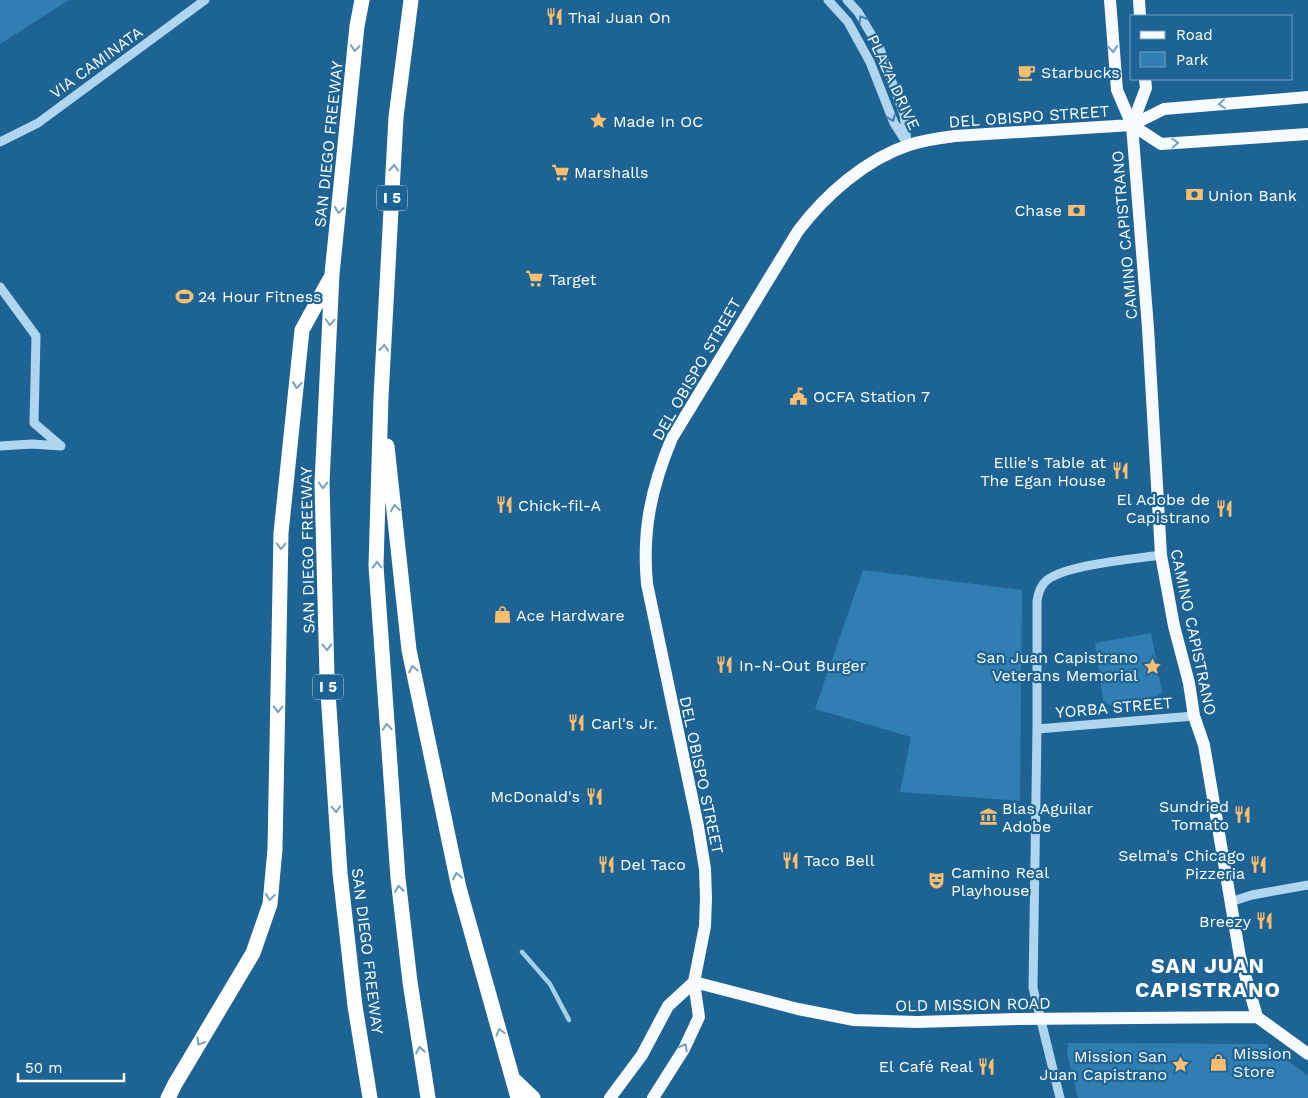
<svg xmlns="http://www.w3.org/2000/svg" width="1308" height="1098" font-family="'Work Sans',sans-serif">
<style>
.green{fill:#307eb2}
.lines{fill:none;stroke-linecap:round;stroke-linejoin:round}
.stream{stroke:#a2d2f0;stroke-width:4.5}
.minor{stroke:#afd5ef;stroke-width:9}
.major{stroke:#f7fbff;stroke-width:12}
.highway{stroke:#fff;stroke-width:15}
.oneway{stroke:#4280ab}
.oneway2{stroke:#77a1bf}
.oneway3{stroke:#74a0bf}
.labels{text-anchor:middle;stroke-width:4.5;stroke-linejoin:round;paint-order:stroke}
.shield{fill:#1d6394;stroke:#bbd0df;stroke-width:1}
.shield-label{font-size:15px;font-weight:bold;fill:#fff}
.poi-label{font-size:16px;fill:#fff;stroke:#1d6394;text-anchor:start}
.street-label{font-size:16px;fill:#fff;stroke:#1d6394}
.district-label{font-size:21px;font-weight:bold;letter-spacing:1px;fill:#fff;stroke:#1d6394}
</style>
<rect width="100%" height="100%" fill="#1d6394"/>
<!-- green -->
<path class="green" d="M 0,0 L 69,0 L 0,44 Z
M 863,570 L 1022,590 L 1020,801 L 900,792 L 911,737 L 815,709 Z
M 1151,633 L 1162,692 L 1154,699 L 1109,705 L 1103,700 L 1095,643 Z
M 1068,1043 L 1267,1044 L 1308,1076 L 1308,1098 L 1078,1098 L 1067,1053 Z"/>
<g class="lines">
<!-- stream -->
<path class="stream" d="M 522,952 L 550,984 L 569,1020"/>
<!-- minor -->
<path class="minor" d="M 828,0 L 848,22 L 870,62 L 894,123 L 908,145
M 847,0 L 858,12 L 880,49 L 904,115 L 907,142
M 0,142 L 38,123 L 205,0
M 0,287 L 36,336 L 34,423 L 61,446
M 0,446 L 32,444 L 61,446
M 1037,729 L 1194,716
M 1230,902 L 1252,895 L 1308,885
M 1060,1098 L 1033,988 L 1037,729 L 1037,601 C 1038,594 1040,588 1044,583 C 1059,565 1135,559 1161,555"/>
<!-- major -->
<path class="major" d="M 1110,0 L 1117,90 L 1132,125 L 1148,328 L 1161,555 L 1174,626 L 1189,683 L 1194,716 L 1204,745 L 1240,957 L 1257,1017 L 1308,1054
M 1139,0 L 1140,16
M 1132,125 L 1161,144 L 1308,134
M 1132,125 L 1146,88 L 1145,79
M 694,982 L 798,1009 L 854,1020 L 917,1022 L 1017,1019 L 1257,1017
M 610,1098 L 642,1055 L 668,1006 L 694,982
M 653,1098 L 684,1049 L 699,1017 L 694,982 L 705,926 L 706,898 L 705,869 L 698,826 L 647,584 C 642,531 651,488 672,438 L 798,231 C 825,195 866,159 909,145 C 924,140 939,138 955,136 L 1132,125 L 1164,109 L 1308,97"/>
<!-- highway -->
<path class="highway" d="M 362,0 L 357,26 L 332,274 L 322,483 L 327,677 L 340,873 L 355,1006 L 370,1098
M 411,0 L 396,117 L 381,397 L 376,566 L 398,878 L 410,982 L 428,1098
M 387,446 L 409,650 L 459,888 L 518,1098
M 513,1079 L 533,1098
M 168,1098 L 175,1084 L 253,953 L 270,904 L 275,849 L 281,533 L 302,330 L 330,279"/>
</g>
<!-- one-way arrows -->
<defs><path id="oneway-chevron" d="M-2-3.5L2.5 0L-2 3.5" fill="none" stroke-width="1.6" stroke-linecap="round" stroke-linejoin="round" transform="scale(1.25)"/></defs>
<g class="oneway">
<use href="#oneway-chevron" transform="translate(862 19) rotate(-121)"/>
<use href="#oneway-chevron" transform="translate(892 118) rotate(67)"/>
</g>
<g class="oneway2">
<use href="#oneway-chevron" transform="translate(355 48) rotate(96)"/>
<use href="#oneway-chevron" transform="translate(394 168) rotate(-87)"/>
<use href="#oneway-chevron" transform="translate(339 210) rotate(96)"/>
<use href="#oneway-chevron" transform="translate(330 322) rotate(93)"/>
<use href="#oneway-chevron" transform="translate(384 348) rotate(-87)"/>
<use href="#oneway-chevron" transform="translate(297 385) rotate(96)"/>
<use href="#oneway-chevron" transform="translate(323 485) rotate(90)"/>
<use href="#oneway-chevron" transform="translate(395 508) rotate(-97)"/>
<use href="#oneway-chevron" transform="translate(281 546) rotate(91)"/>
<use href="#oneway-chevron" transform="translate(377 565) rotate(-91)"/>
<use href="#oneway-chevron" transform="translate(327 647) rotate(88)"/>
<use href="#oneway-chevron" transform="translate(413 669) rotate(-102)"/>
<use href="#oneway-chevron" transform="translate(278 709) rotate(91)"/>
<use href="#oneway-chevron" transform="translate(387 727) rotate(-94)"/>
<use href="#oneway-chevron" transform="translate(336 809) rotate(86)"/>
<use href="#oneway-chevron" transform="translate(457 876) rotate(-102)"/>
<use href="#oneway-chevron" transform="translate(399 889) rotate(-96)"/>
<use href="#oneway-chevron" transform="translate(270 897) rotate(97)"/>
<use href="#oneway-chevron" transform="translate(500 1032) rotate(-106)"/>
<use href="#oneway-chevron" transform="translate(200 1042) rotate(121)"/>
<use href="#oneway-chevron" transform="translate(420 1050) rotate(-99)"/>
</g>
<g class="oneway3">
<use href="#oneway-chevron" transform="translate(1113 49) rotate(85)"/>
<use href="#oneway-chevron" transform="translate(1222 104) rotate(175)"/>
<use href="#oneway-chevron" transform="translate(1175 143) rotate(-3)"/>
<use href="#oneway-chevron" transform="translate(684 1047) rotate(-62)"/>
</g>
<!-- icons -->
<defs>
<symbol id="restaurant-bare" viewBox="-9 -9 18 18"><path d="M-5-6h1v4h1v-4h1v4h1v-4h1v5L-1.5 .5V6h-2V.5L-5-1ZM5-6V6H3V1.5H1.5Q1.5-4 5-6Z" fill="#febe6d" stroke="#1d6394" stroke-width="2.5" paint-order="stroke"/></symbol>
<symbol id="cafe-bare" viewBox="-9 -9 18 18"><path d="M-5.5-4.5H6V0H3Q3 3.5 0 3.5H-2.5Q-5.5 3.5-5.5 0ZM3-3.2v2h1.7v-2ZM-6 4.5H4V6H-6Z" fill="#febe6d" stroke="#1d6394" stroke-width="2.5" paint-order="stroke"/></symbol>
<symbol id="sight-bare" viewBox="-9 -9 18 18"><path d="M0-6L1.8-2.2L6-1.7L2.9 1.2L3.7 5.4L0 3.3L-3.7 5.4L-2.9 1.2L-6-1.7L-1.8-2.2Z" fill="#febe6d" stroke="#1d6394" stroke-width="2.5" paint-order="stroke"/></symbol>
<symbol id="supermarket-bare" viewBox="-9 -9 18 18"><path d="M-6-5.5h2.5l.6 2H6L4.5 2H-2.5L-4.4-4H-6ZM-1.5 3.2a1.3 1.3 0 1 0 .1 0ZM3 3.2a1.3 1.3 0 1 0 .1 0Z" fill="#febe6d" stroke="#1d6394" stroke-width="2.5" paint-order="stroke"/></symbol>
<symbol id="bank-bare" viewBox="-9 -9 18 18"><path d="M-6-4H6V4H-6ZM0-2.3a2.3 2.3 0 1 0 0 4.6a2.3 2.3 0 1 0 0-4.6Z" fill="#febe6d" stroke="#1d6394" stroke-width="2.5" paint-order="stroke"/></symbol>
<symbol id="stadium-bare" viewBox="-9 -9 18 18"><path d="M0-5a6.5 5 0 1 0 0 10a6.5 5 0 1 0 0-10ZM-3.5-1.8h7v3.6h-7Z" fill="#febe6d" stroke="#1d6394" stroke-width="2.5" paint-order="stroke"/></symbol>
<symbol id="civic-bare" viewBox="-9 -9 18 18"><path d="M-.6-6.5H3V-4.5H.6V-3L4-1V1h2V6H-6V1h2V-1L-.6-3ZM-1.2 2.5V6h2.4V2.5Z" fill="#febe6d" stroke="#1d6394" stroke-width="2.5" paint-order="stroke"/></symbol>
<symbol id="shop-bare" viewBox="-9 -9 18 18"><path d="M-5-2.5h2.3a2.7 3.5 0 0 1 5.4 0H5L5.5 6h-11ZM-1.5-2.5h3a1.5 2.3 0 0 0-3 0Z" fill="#febe6d" stroke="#1d6394" stroke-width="2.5" paint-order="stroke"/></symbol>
<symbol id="museum-bare" viewBox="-9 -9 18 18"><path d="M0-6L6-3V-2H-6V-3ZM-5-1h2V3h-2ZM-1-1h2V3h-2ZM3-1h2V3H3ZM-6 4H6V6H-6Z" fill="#febe6d" stroke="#1d6394" stroke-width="2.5" paint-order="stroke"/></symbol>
<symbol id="theatre-bare" viewBox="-9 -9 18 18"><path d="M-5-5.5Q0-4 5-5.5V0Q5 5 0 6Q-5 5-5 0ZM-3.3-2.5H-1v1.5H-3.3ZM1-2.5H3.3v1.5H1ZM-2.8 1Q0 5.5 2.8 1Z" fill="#febe6d" stroke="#1d6394" stroke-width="2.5" paint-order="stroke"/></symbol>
</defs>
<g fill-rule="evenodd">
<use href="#restaurant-bare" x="542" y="4" width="25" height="25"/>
<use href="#cafe-bare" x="1014" y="60" width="25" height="25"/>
<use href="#sight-bare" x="586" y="108" width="25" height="25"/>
<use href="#supermarket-bare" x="548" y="160" width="25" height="25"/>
<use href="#bank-bare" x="1182" y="182" width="25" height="25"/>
<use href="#bank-bare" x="1064" y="198" width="25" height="25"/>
<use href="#supermarket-bare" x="522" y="266" width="25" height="25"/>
<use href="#stadium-bare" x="172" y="284" width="25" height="25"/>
<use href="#civic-bare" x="786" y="384" width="25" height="25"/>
<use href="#restaurant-bare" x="1108" y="458" width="25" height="25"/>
<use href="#restaurant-bare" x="492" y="492" width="25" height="25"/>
<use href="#restaurant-bare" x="1212" y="496" width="25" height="25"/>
<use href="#shop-bare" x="490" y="602" width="25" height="25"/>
<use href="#restaurant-bare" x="712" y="652" width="25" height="25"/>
<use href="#sight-bare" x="1140" y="654" width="25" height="25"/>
<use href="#restaurant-bare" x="564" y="710" width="25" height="25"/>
<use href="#restaurant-bare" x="582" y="784" width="25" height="25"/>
<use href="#restaurant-bare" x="1230" y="802" width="25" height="25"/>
<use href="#museum-bare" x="976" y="804" width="25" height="25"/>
<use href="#restaurant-bare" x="778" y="848" width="25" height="25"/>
<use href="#restaurant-bare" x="594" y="852" width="25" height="25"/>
<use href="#restaurant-bare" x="1246" y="852" width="25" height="25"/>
<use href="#theatre-bare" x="924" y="868" width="25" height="25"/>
<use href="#restaurant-bare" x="1252" y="908" width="25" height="25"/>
<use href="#shop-bare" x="1206" y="1050" width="25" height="25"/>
<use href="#sight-bare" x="1168" y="1052" width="25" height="25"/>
<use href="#restaurant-bare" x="974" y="1054" width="25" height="25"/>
</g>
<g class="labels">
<!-- shield labels -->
<g class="shield">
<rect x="377" y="185.5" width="30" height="25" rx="4"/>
<rect x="313" y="674.5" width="30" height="25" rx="4"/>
</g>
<g class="shield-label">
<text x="392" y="203">I 5</text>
<text x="328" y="692">I 5</text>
</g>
<!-- poi labels -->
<g class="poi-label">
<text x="568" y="23">Thai Juan On</text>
<text x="1041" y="78">Starbucks</text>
<text x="613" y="127">Made In OC</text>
<text x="574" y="178">Marshalls</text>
<text x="1208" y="201">Union Bank</text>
<text x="1062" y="216" text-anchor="end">Chase</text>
<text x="549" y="285">Target</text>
<text x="198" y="302">24 Hour Fitness</text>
<text x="813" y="402">OCFA Station 7</text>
<text x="1106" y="468" text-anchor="end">Ellie's Table at<tspan x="1106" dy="18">The Egan House</tspan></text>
<text x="1210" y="505" text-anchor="end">El Adobe de<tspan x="1210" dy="18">Capistrano</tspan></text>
<text x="518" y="511">Chick-fil-A</text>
<text x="516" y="621">Ace Hardware</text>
<text x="1138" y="663" text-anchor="end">San Juan Capistrano<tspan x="1138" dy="18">Veterans Memorial</tspan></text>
<text x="739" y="671">In-N-Out Burger</text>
<text x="591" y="729">Carl's Jr.</text>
<text x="580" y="802" text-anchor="end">McDonald's</text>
<text x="1229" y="812" text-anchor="end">Sundried<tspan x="1229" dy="18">Tomato</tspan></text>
<text x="1002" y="814">Blas Aguilar<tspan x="1002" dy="18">Adobe</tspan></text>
<text x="1245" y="861" text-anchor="end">Selma's Chicago<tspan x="1245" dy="18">Pizzeria</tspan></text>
<text x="804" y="866">Taco Bell</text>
<text x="620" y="870">Del Taco</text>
<text x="951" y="878">Camino Real<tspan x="951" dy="18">Playhouse</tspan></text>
<text x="1251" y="927" text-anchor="end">Breezy</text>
<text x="1233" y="1059">Mission<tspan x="1233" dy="18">Store</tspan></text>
<text x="1167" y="1062" text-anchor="end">Mission San<tspan x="1167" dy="18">Juan Capistrano</tspan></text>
<text x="973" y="1072" text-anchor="end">El Café Real</text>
</g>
<!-- street labels -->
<g class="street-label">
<text transform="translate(96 62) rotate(-36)" y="6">VIA CAMINATA</text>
<text transform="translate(894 82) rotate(65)" y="6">PLAZA DRIVE</text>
<text transform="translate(1029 116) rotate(-4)" y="6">DEL OBISPO STREET</text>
<text transform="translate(328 144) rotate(-84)" y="6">SAN DIEGO FREEWAY</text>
<text transform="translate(1124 235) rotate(-95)" y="6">CAMINO CAPISTRANO</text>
<text transform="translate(696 369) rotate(-60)" y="6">DEL OBISPO STREET</text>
<text transform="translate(307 550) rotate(-91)" y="6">SAN DIEGO FREEWAY</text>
<text transform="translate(1194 632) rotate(78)" y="6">CAMINO CAPISTRANO</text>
<text transform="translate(1114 707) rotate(-5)" y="6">YORBA STREET</text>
<text transform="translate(702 775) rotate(78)" y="6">DEL OBISPO STREET</text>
<text transform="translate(368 951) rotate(83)" y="6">SAN DIEGO FREEWAY</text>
<text transform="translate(973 1004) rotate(-1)" y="6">OLD MISSION ROAD</text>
</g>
<!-- district labels -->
<g class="district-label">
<text x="1208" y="973">SAN JUAN<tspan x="1208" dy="24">CAPISTRANO</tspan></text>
</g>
</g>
<!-- legend -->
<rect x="1130" y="15" width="162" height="65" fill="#1d6394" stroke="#77a1bf"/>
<rect x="1140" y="31" width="25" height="8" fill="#f7fbff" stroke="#77a1bf"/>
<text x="1176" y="40" font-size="15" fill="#ffffff">Road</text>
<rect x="1140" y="52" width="25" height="15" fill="#307eb2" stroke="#77a1bf"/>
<text x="1176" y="65" font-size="15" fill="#ffffff">Park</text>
<!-- scale -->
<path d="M18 1073v8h106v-8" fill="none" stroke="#ffffff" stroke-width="2.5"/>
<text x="25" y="1073" font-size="15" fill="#ffffff" stroke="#1d6394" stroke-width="4" paint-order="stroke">50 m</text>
</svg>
